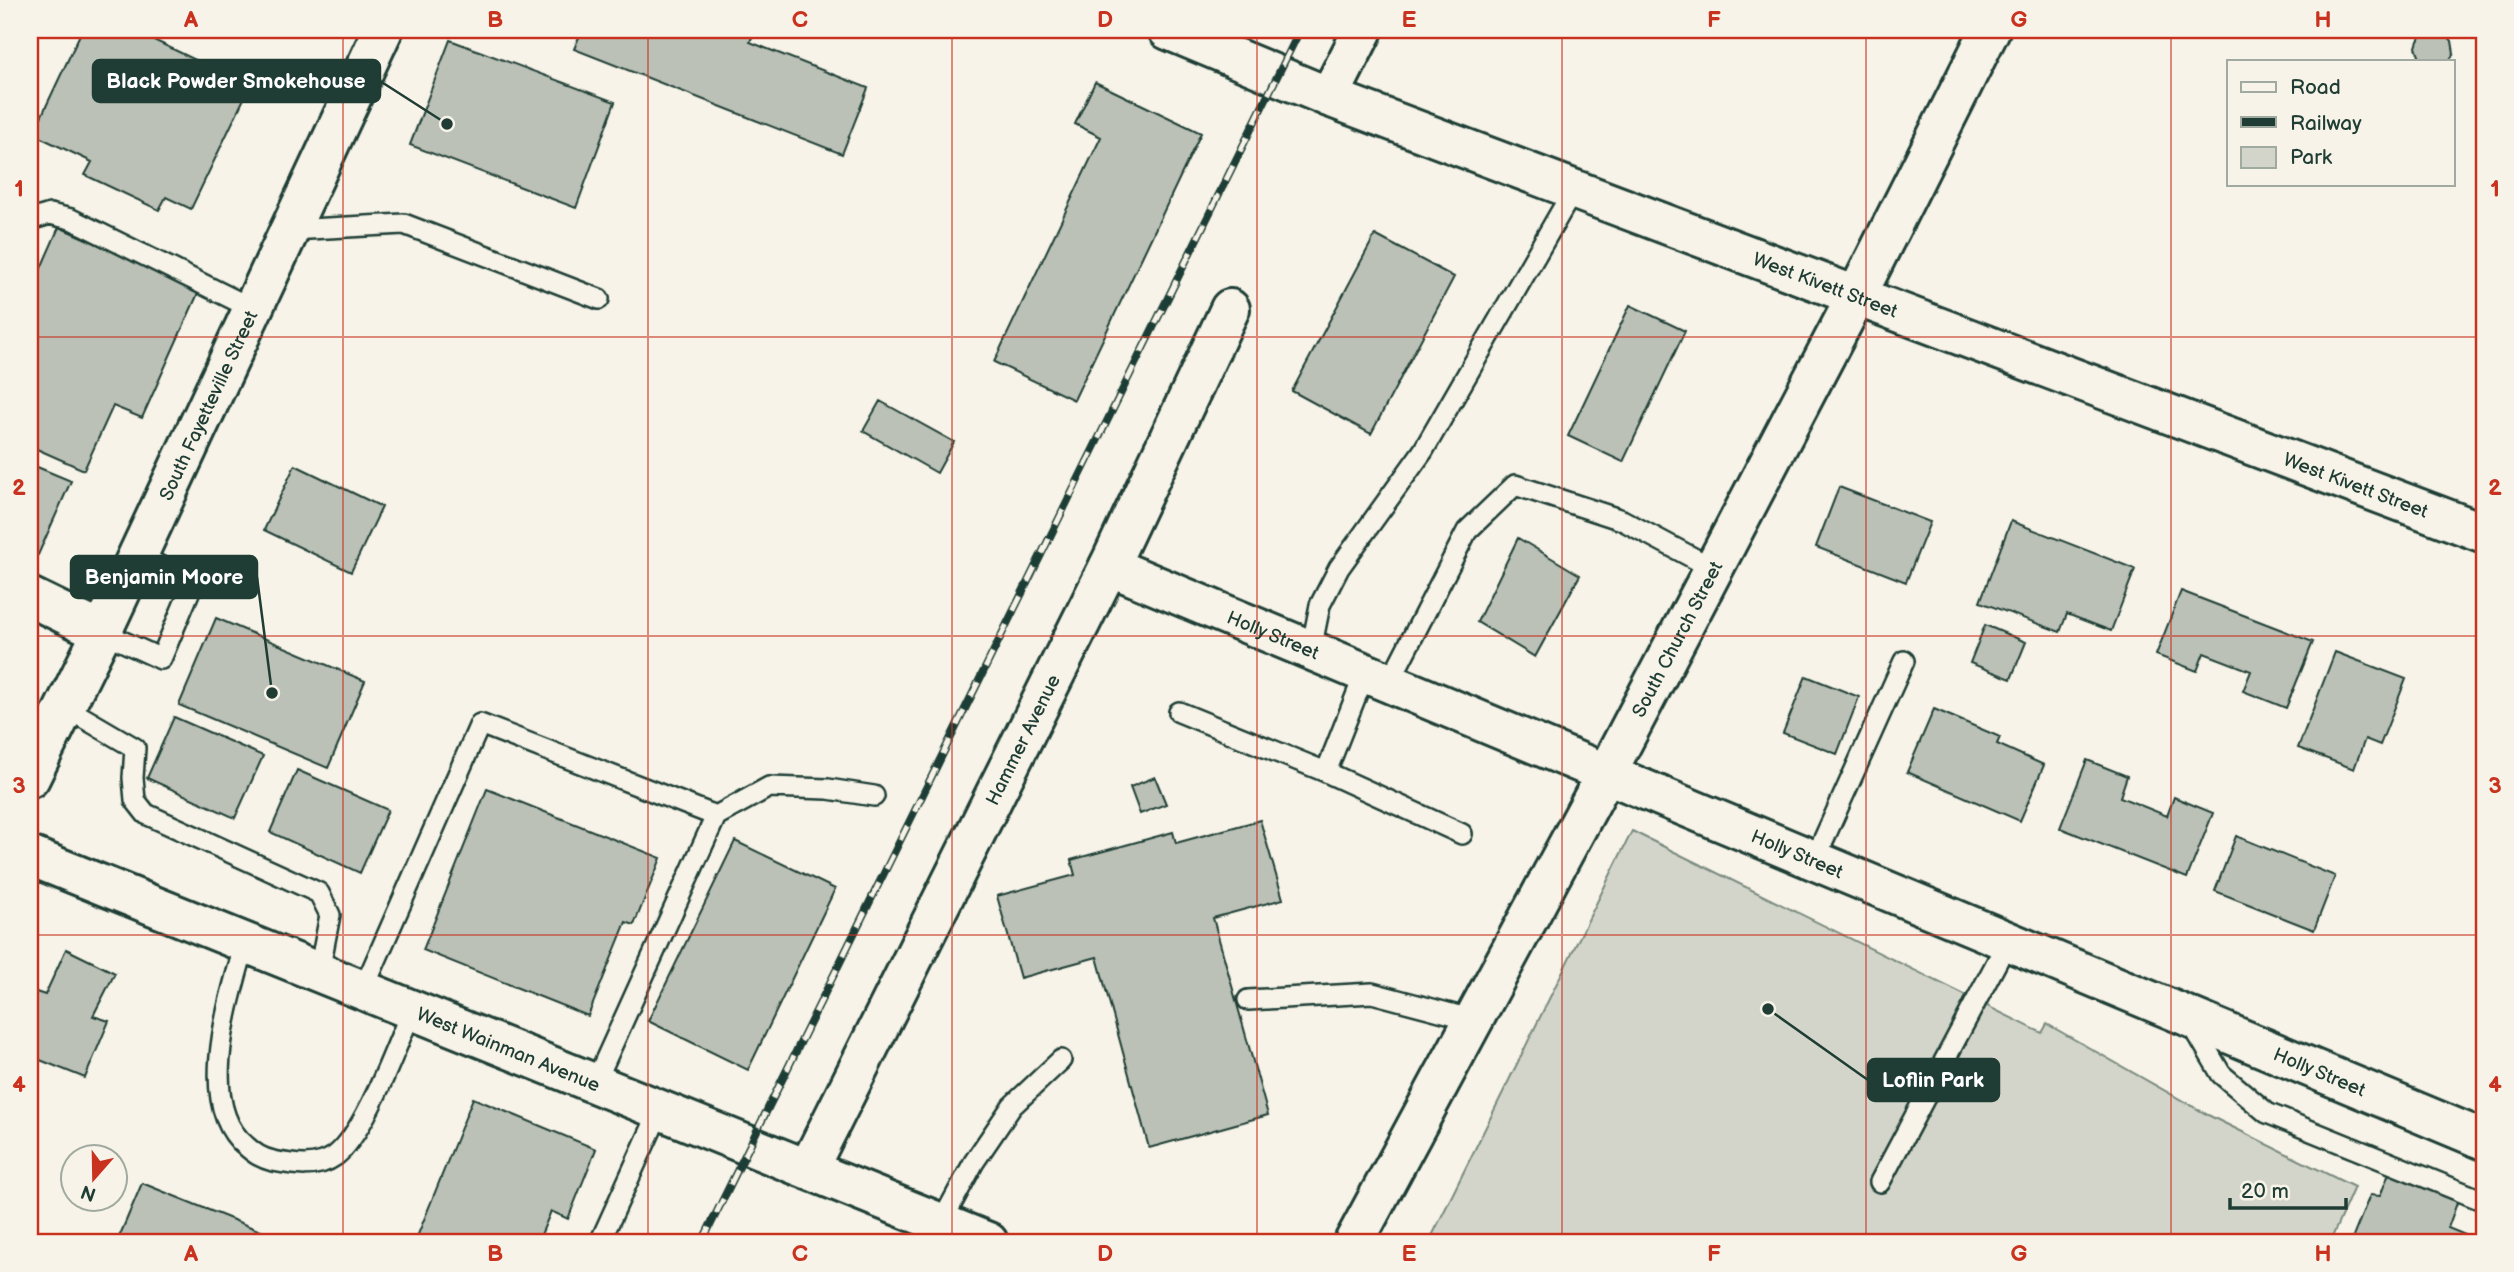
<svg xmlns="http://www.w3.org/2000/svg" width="2514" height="1272" font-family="'Balsamiq Sans',sans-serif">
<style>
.green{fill:#d3d5ca;stroke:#79897f;stroke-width:2}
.building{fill:#bbc1b6;stroke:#1f3d34;stroke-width:2}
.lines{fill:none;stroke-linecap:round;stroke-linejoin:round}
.lane-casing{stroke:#1f3d34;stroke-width:24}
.street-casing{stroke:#1f3d34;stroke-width:44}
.secondary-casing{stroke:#1f3d34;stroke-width:44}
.primary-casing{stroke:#1f3d34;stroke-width:44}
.lane{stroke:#f7f3e8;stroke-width:19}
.street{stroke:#f7f3e8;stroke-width:38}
.secondary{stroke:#f7f3e8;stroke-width:38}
.primary{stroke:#f7f3e8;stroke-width:38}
.rail-casing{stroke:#1f3d34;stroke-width:8}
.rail{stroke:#f7f3e8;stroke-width:5;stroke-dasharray:16;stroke-linecap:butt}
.grid{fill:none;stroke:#c8321e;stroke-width:2;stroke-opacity:0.55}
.labels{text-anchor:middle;stroke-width:5;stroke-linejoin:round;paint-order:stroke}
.street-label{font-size:19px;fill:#1f3d34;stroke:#f7f3e8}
.leader{fill:none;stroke:#1f3d34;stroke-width:2.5}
.callout-dot{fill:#1f3d34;stroke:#f7f3e8;stroke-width:2.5}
.callout{fill:#1f3d34;stroke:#1f3d34;stroke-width:2.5}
.callout-label{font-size:21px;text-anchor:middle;font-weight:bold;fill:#fff}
.neatline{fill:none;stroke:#c8321e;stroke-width:2.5}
.grid-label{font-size:23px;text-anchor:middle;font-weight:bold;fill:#c8321e}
</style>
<rect width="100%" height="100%" fill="#f7f3e8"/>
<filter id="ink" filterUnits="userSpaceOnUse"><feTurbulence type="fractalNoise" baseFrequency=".0143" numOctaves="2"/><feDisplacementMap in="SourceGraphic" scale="14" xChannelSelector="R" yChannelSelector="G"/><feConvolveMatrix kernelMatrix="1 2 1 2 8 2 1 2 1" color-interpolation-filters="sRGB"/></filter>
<g filter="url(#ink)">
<!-- green -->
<path class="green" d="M 1632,831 L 2042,1033 L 2047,1024 L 2208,1115 L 2354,1187 L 2330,1242 L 1429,1242 Z"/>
<!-- building -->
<path class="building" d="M 82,30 L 133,30 L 250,86 L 191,209 L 166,197 L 159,210 L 85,175 L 92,162 L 33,134 Z
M 582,30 L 755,30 L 750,42 L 868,88 L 842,154 L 574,49 Z
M 2431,30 L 2444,31 L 2452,41 L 2454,53 L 2449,61 L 2422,61 L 2420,59 L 2416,47 L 2418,41 L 2421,36 Z
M 450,40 L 615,102 L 576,208 L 410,145 Z
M 1095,82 L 1201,133 L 1074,400 L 994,362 L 1101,137 L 1075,124 Z
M 59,227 L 200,289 L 142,418 L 113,406 L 84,470 L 30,446 L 30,293 Z
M 1375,235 L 1454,277 L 1371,434 L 1292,391 Z
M 1630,305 L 1685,331 L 1623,462 L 1568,436 Z
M 880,401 L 954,442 L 937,473 L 863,431 Z
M 30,464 L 71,481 L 38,555 L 30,551 Z
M 295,465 L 382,507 L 351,572 L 264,530 Z
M 1839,487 L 1930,522 L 1906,582 L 1816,547 Z
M 2011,521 L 2135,569 L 2111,631 L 2067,614 L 2060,632 L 1980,602 Z
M 1518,538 L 1580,575 L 1535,657 L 1477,622 Z
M 2181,591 L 2313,642 L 2286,708 L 2243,691 L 2251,671 L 2204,653 L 2197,671 L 2156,655 Z
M 216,618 L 365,681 L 328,768 L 179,705 Z
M 1985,625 L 2026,642 L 2011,679 L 1970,663 Z
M 2335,652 L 2406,679 L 2380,745 L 2365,739 L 2354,769 L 2298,748 Z
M 1806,676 L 1859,697 L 1837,754 L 1783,733 Z
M 1934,709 L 2000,737 L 1997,744 L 2044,765 L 2020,821 L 1907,772 Z
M 174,717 L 263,756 L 235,818 L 147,778 Z
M 2087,760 L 2127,776 L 2120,797 L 2167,816 L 2174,797 L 2213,813 L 2187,878 L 2060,828 Z
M 297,770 L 388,810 L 360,873 L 270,832 Z
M 1155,777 L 1166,804 L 1140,814 L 1130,787 Z
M 487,789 L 661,858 L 634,925 L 626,922 L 588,1016 L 423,950 Z
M 1260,820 L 1283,899 L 1213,918 L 1268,1115 L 1149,1148 L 1097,957 L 1020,978 L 997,896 L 1075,875 L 1071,860 L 1173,832 L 1176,843 Z
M 2236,836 L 2335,876 L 2314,930 L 2215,891 Z
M 735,841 L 835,889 L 748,1070 L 648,1021 Z
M 66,949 L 115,973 L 93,1016 L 109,1021 L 85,1078 L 30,1056 L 30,990 L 45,995 Z
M 473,1098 L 596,1149 L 568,1219 L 551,1211 L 538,1242 L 415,1242 Z
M 2390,1171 L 2458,1200 L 2448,1228 L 2482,1242 L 2351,1242 L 2370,1195 L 2380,1196 Z
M 142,1183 L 288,1242 L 117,1242 Z"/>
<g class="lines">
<defs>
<path id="lane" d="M 30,220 L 50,214 L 71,219 L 253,309
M 290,230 L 404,224 L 599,299
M 102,632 L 161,659 L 193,583 L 138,555
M 1311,650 L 1320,605 L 1339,568 L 1423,451 L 1574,189
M 1389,683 L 1467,531 L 1515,485 L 1622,520 L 1714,569
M 65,707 L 135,748 L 133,778 L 135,800 L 146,814 L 319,893 L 330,915 L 319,972
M 1179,712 L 1326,772 L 1365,673
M 1326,772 L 1462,834
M 1814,861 L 1904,661
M 245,943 C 231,996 194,1104 246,1146 C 255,1154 261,1158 273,1161 C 294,1165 317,1169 335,1156 C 366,1132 395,1048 412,1010
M 363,990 L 480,724 L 716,816 L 769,787 L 828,789 L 874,796
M 1248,1000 L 1372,993 L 1474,1020
M 2190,1021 L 2221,1074 L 2267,1113 L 2484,1201
M 595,1083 L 716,816
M 1880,1182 L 2008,941
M 941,1223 L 974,1162 L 1012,1106 L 1061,1060
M 600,1242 L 660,1110"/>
<g id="street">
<path id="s1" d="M 1168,30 L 1329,97 L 2484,533"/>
<path d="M 1329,97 L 1363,30"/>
<path id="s2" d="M 1109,566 L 2484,1140"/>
<path d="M 30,597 L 102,632"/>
<path id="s3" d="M 30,856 L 988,1242"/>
<path id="s4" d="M 808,1169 L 1109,566 L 1230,309"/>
</g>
<g id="secondary">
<path id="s5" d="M 1354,1242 L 1606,774 L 1857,295 L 1990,30"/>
</g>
<g id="primary">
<path id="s6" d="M 30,778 L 102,632 L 383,30"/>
</g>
</defs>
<!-- lane casing -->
<use href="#lane" class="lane-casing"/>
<!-- street casing -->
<use href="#street" class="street-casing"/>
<!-- secondary casing -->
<use href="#secondary" class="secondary-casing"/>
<!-- primary casing -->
<use href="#primary" class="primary-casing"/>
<!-- lane -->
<use href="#lane" class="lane"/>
<!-- street -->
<use href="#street" class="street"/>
<!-- secondary -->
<use href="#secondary" class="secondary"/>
<!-- primary -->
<use href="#primary" class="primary"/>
<defs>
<path id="rail" d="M 702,1242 L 1300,30"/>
</defs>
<!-- rail casing -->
<use href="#rail" class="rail-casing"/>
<!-- rail -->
<use href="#rail" class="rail"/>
</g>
</g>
<!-- grid -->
<path class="grid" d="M 343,30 L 343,1242M 648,30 L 648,1242M 952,30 L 952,1242M 1257,30 L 1257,1242M 1562,30 L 1562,1242M 1866,30 L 1866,1242M 2171,30 L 2171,1242M 30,337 L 2484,337M 30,636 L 2484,636M 30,935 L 2484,935"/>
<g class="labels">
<!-- street labels -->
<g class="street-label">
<text dy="7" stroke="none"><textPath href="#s1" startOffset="705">West Kivett Street</textPath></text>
<text dy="7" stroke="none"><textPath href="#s6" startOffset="413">South Fayetteville Street</textPath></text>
<text dy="7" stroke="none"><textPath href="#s1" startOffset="1272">West Kivett Street</textPath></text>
<text dy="7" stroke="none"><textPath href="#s2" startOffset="178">Holly Street</textPath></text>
<text dy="7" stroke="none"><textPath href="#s5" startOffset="684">South Church Street</textPath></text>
<text dy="7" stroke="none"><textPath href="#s4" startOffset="480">Hammer Avenue</textPath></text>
<text dy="7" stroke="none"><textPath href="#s2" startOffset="746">Holly Street</textPath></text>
<text dy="7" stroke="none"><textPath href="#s3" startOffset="516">West Wainman Avenue</textPath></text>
<text dy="7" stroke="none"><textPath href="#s2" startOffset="1312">Holly Street</textPath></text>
</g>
</g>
<!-- callouts -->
<path class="leader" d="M447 124L380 81M272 693L257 577M1768 1009L1868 1080"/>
<g class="callout-dot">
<circle cx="447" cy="124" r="7"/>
<circle cx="272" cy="693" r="7"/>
<circle cx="1768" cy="1009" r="7"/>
</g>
<g class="callout">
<rect x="93" y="60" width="287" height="42" rx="7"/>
<rect x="71" y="556" width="186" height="42" rx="7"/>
<rect x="1868" y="1059" width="131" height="42" rx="7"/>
</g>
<g class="callout-label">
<text x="236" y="88">Black Powder Smokehouse</text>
<text x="164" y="584">Benjamin Moore</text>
<text x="1933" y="1087">Loflin Park</text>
</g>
<!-- margin -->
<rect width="2514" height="1272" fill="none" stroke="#f7f3e8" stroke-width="77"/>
<!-- legend -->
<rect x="2227" y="60" width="228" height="126" fill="#f7f3e8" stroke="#a1aaa0" stroke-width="2"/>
<rect x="2241" y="82" width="35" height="10" fill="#f7f3e8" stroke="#a1aaa0" stroke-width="2"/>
<text x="2290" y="94" font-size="21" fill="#1f3d34">Road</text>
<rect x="2241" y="117" width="35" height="10" fill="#1f3d34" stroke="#a1aaa0" stroke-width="2"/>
<text x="2290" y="130" font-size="21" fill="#1f3d34">Railway</text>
<rect x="2241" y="147" width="35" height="21" fill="#d3d5ca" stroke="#a1aaa0" stroke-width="2"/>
<text x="2290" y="164" font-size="21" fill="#1f3d34">Park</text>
<!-- north arrow -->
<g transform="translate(94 1178) rotate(200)"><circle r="33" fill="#f7f3e8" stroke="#a1aaa0" stroke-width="2"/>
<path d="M0-5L12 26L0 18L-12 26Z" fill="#c8321e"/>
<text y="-10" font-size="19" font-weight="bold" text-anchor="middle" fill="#1f3d34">N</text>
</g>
<!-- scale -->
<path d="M2230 1198v10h116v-10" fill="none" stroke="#1f3d34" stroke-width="3.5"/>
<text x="2241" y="1198" font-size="21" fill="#1f3d34" stroke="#f7f3e8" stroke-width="5" paint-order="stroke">20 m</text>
<rect x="38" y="38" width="2438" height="1196" class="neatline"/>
<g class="grid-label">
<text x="191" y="27">A</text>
<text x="495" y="27">B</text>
<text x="800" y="27">C</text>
<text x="1105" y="27">D</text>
<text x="1409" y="27">E</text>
<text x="1714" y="27">F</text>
<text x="2019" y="27">G</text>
<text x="2323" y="27">H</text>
<text x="19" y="196">1</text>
<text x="2495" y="196">1</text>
<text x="19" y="495">2</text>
<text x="2495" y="495">2</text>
<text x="19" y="793">3</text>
<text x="2495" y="793">3</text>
<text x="19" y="1092">4</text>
<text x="2495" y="1092">4</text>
<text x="191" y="1261">A</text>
<text x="495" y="1261">B</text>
<text x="800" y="1261">C</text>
<text x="1105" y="1261">D</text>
<text x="1409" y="1261">E</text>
<text x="1714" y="1261">F</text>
<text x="2019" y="1261">G</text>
<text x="2323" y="1261">H</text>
</g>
</svg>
